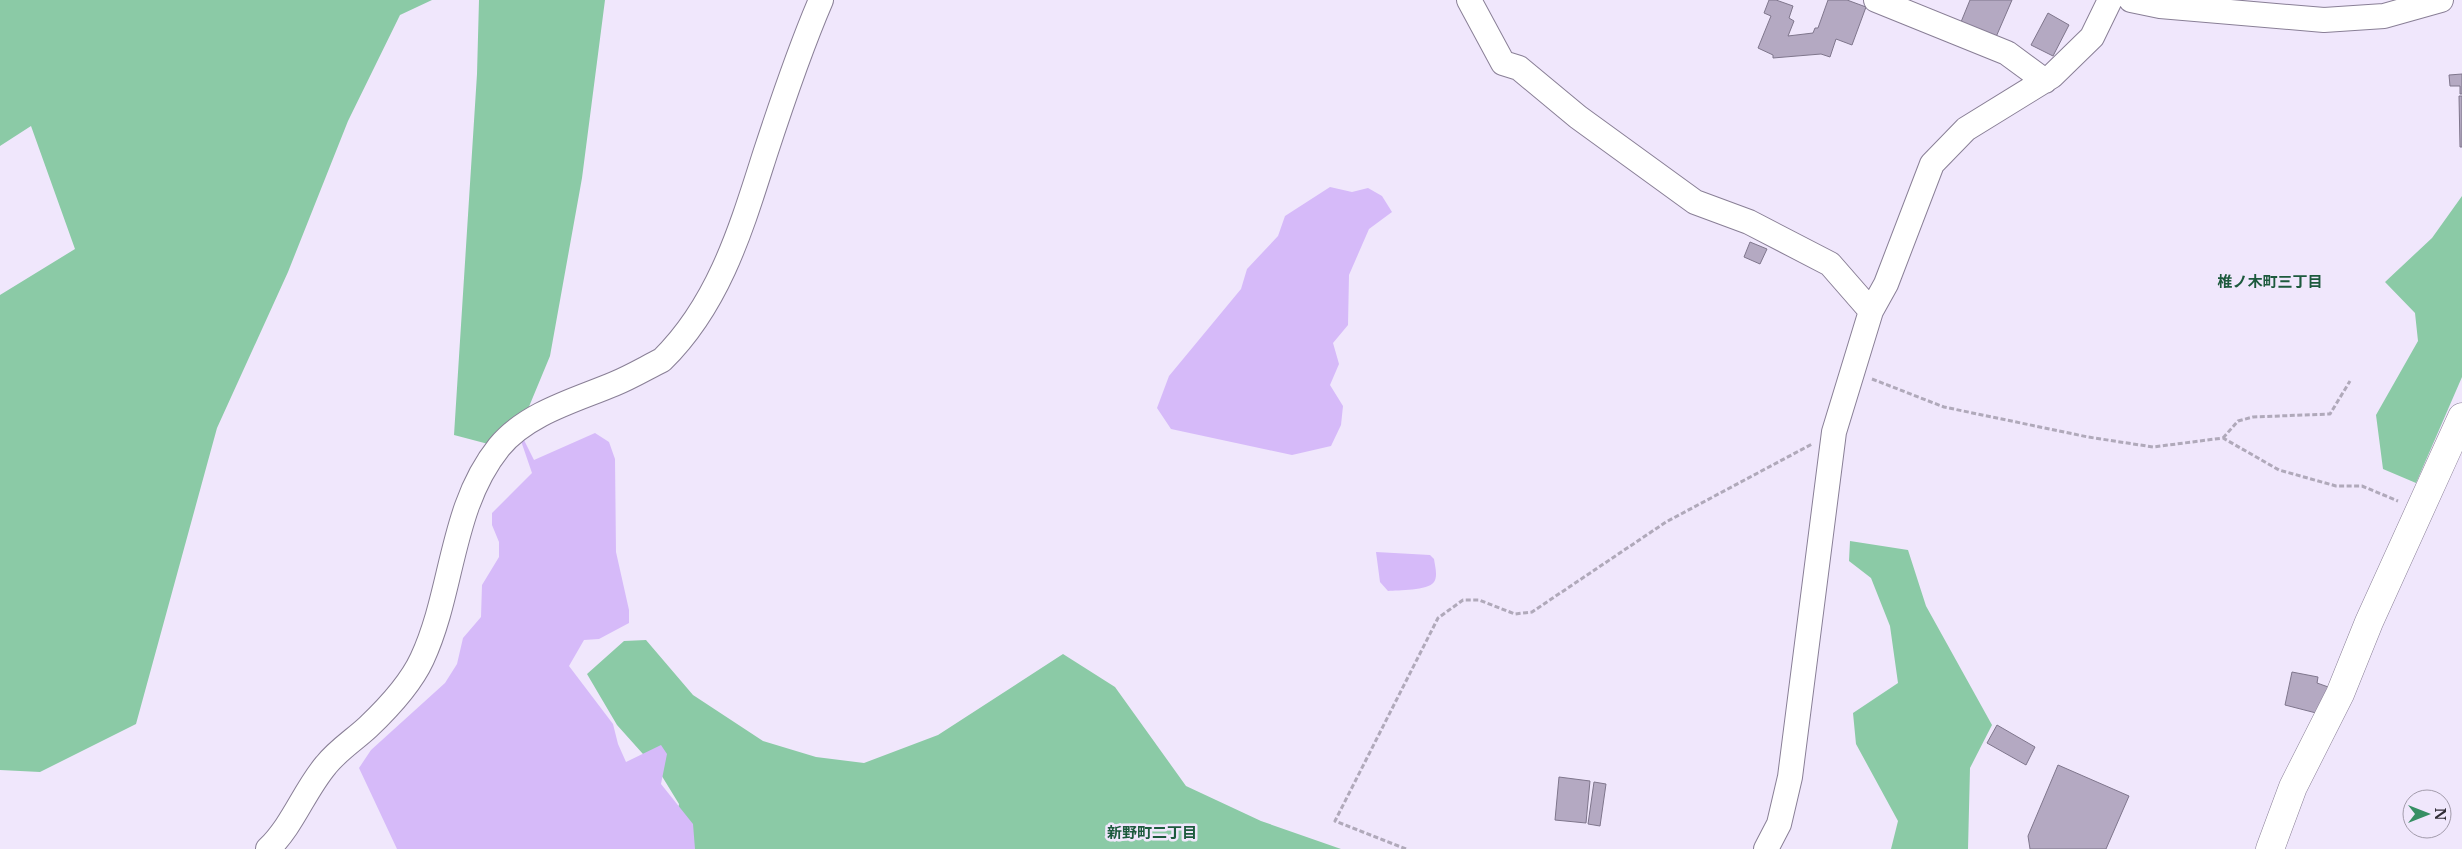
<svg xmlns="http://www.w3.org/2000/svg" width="2462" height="849" font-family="'Libre Baskerville','Noto Sans JP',serif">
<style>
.green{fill:#8bcaa6}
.water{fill:#d6baf9}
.building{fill:#b4a9c2;stroke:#7f768c}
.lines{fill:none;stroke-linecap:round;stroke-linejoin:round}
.minor-casing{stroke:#897f96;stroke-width:26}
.tertiary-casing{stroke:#897f96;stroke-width:29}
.path{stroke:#b0a9ba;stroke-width:3;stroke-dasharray:5 2.5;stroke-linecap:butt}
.minor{stroke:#fff;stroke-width:24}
.tertiary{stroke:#fff;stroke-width:28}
.labels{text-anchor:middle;stroke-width:5;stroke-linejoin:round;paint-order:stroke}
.neighbourhood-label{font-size:15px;font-weight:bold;fill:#1d5a3d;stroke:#f0e7fc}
</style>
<rect width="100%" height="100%" fill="#f0e7fc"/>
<!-- green -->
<path class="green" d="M 0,0 L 432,0 L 400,15 L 348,121 L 288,272 L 217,428 L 136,724 L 40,772 L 0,770 L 0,295 L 75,249 L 31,126 L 0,146 Z
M 479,0 L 605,0 L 582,178 L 550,356 L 511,450 L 454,435 L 477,74 Z
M 2462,196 L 2462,377 L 2416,483 L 2383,469 L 2376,415 L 2418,341 L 2415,313 L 2385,282 L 2432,238 Z
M 1850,541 L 1908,550 L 1926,606 L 1992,725 L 1970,768 L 1968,849 L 1891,849 L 1898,821 L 1856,744 L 1853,713 L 1898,683 L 1890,626 L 1871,578 L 1849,561 Z
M 646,640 L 693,695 L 763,741 L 816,757 L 864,763 L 938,735 L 1063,654 L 1115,687 L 1186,786 L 1261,821 L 1341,849 L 670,849 L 679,804 L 660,773 L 617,725 L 587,674 L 624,641 Z"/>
<!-- water -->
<path class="water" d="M 1330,187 L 1352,192 L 1368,188 L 1382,196 L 1392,212 L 1369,229 L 1349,275 L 1348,325 L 1333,343 L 1339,364 L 1330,385 L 1343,406 L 1341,425 L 1331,446 L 1292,455 L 1171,429 L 1157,408 L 1169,376 L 1241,289 L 1247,269 L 1278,236 L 1285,216 Z
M 595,433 L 609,442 L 615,459 L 616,552 L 629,610 L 629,623 L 599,639 L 584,640 L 569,666 L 613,724 L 618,744 L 626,762 L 661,745 L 667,754 L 661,784 L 693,824 L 695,849 L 397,849 L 359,768 L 371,750 L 445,683 L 457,664 L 463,638 L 481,617 L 482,585 L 499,557 L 499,542 L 492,525 L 492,513 L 532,473 L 520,438 L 522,436 L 534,460 Z
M 1376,552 L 1430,555 L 1434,559 C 1435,566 1438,576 1434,582 C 1428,591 1398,590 1388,591 L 1380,582 Z"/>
<!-- building -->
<path class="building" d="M 1769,0 L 1776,0 L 1793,6 L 1789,18 L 1794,21 L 1788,36 L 1813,33 L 1815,28 L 1818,28 L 1828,0 L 1847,0 L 1866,7 L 1852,45 L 1836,39 L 1830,57 L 1821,54 L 1773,58 L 1773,55 L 1758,48 L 1771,16 L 1764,13 Z
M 1970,0 L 2012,0 L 1996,37 L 1961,22 Z
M 2048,13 L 2069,25 L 2053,56 L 2031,45 Z
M 2462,74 L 2462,94 L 2460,94 L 2460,86 L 2450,86 L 2449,75 Z
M 2459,96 L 2462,96 L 2462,147 L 2460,147 Z
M 1750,242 L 1767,249 L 1760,264 L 1744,257 Z
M 2292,672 L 2318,677 L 2317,683 L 2331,688 L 2320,714 L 2285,705 Z
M 1997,725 L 2035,747 L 2026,765 L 1987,743 Z
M 2058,765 L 2129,796 L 2106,849 L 2030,849 L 2028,836 Z
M 1559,777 L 1590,781 L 1586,823 L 1555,820 Z
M 1594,782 L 1606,784 L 1600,826 L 1588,824 Z"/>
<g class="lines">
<defs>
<path id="minor" d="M 1469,0 L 1503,63 L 1519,68 L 1578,117 L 1695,202 L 1749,222 L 1830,264 L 1871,311
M 1876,0 L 2007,53 L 2045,81
M 2131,0 L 2160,6 L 2324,20 L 2384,16 L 2441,0
M 268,849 C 293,825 304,791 326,765 C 338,750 354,740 368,727 C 388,708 410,685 422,659 C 454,590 450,508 499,447 C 527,413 576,400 614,384 C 631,377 646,368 662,360 C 719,304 741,229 765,154 C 782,102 799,51 821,0
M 1766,849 L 1779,824 L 1790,777 L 1834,432 L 1871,311 L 1886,284 L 1932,164 L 1966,129 L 2052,76 L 2092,37 L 2110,0"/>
<path id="tertiary" d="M 2270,849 L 2293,787 L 2340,694 L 2369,622 L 2462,417"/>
</defs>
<!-- minor casing -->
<use href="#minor" class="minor-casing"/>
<!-- tertiary casing -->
<use href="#tertiary" class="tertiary-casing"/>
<!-- path -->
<path class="path" d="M 1872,379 L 1944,407 L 2088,437 L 2153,447 L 2223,438 L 2279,470 L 2336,486 L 2362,486 L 2398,501
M 2223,438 L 2238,421 L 2253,417 L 2330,414 L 2350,381
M 1406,849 L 1335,821 L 1438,618 L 1463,600 L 1479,600 L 1515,614 L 1532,612 L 1666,522 L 1812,444"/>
<!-- minor -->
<use href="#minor" class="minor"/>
<!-- tertiary -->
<use href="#tertiary" class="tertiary"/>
</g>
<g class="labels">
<!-- neighbourhood labels -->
<g class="neighbourhood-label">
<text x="2270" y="287">椎ノ木町三丁目</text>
<text x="1152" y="838">新野町二丁目</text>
</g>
</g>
<!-- north arrow -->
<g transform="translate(2427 814) rotate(90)"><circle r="24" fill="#f0e7fc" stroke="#a39cac"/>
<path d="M0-4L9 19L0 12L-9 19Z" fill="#378f64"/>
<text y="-8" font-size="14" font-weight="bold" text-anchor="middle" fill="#302c35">N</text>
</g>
</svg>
